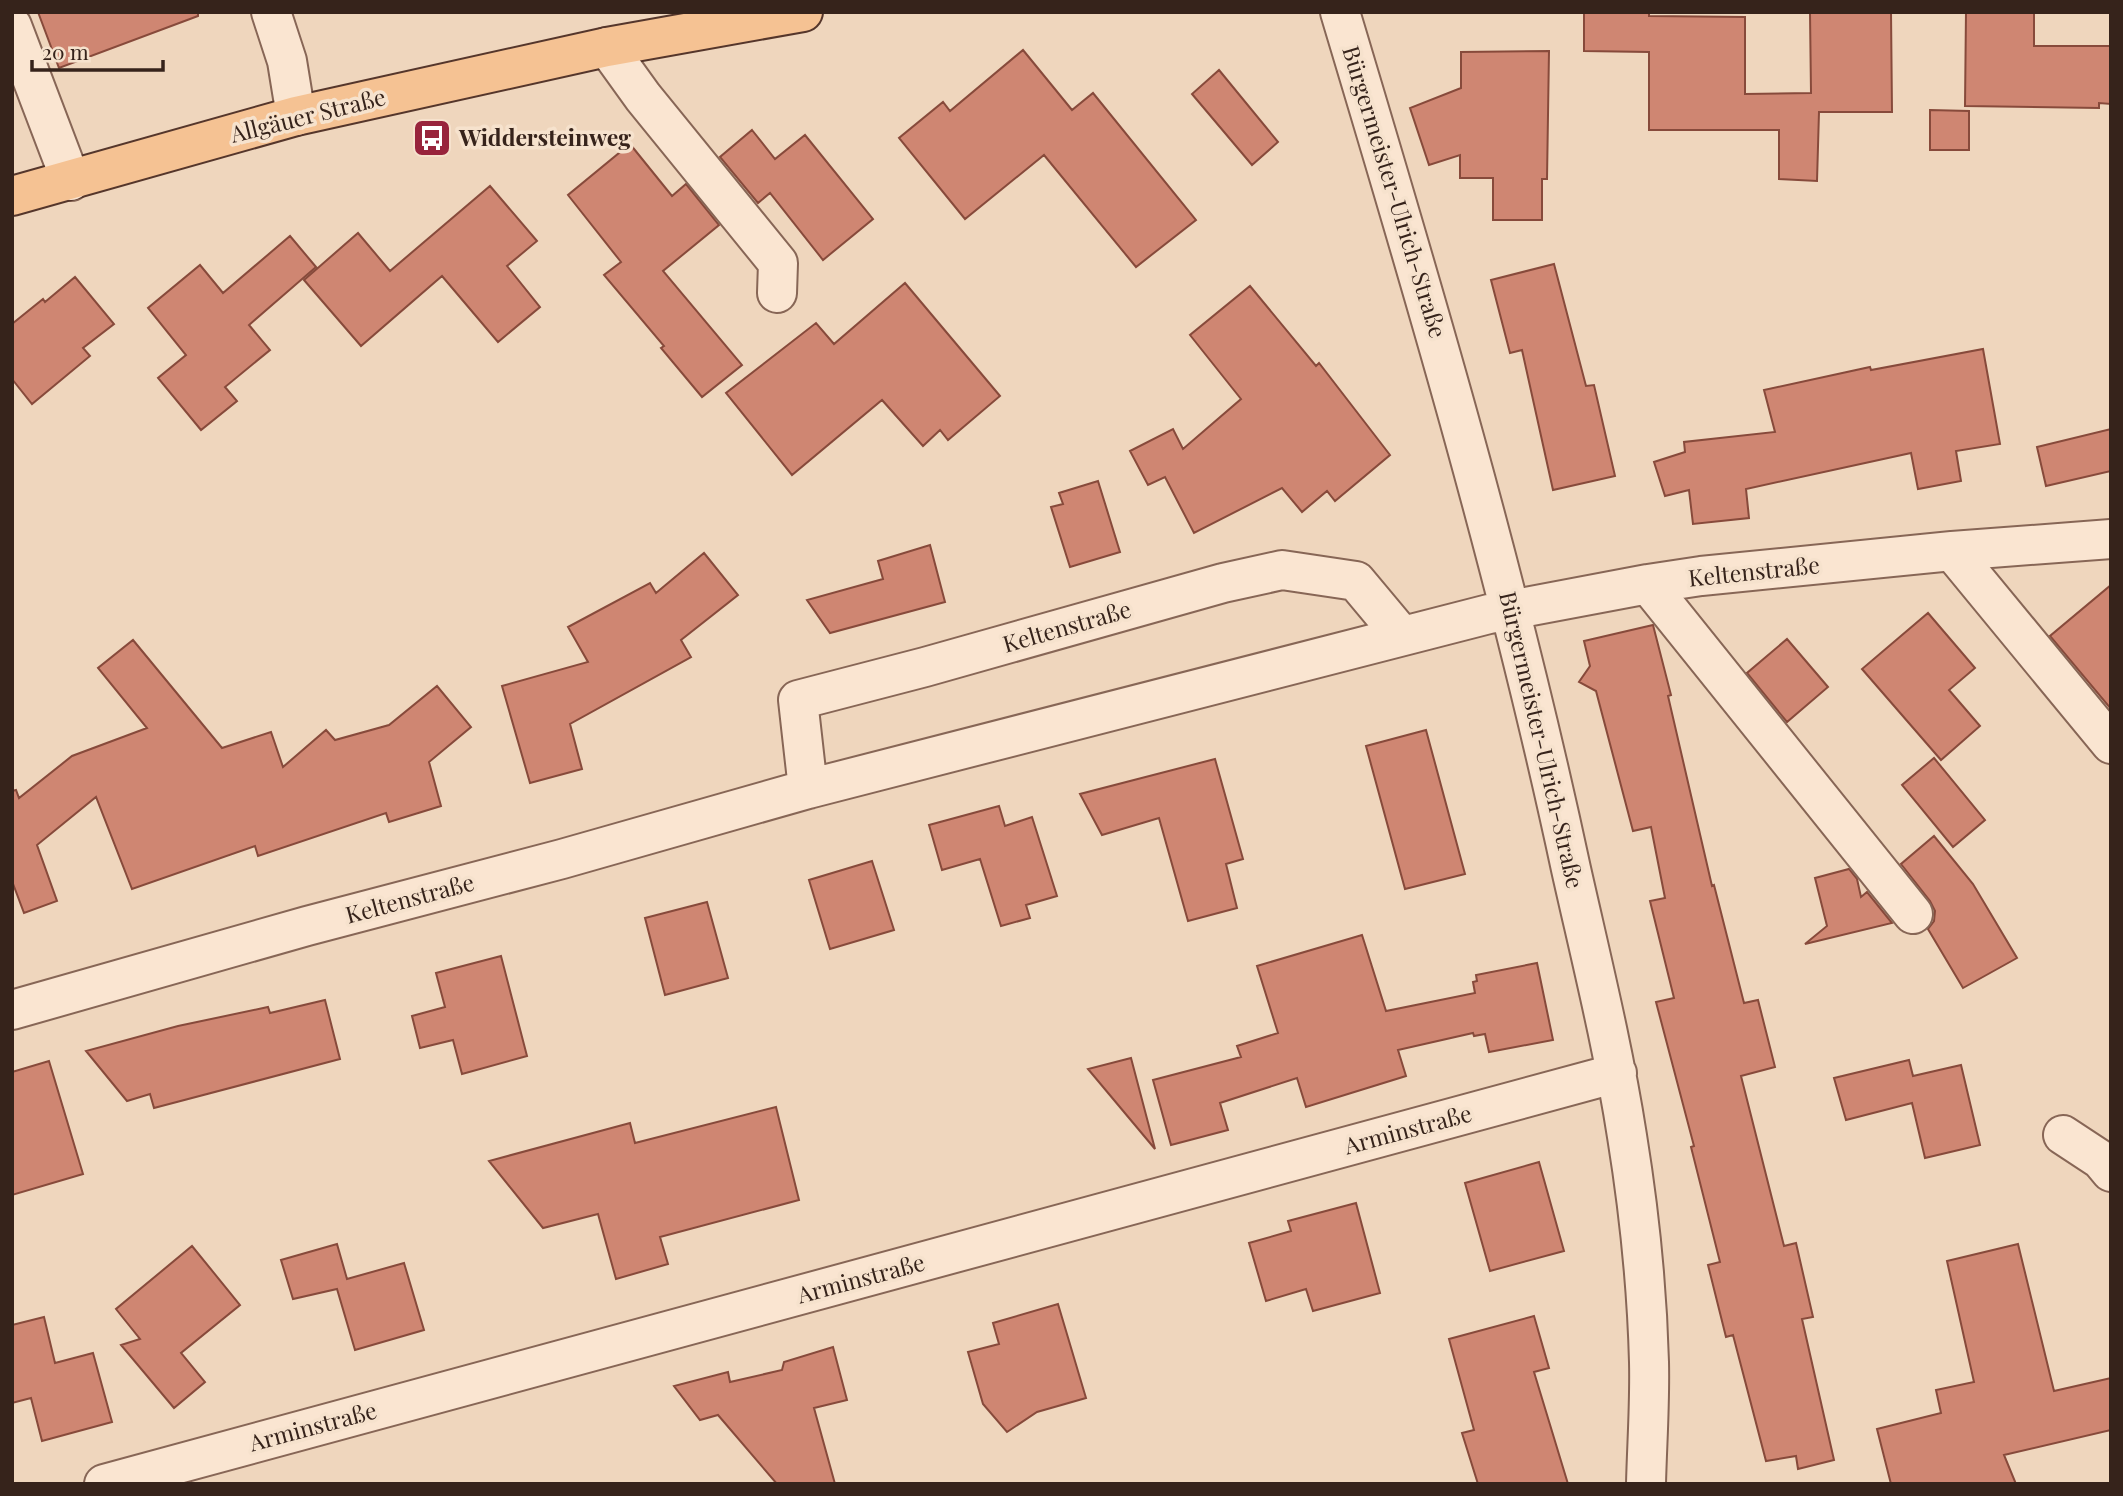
<svg xmlns="http://www.w3.org/2000/svg" width="2123" height="1496" font-family="'Playfair Display',serif">
<style>
.building{fill:#cf8672;stroke:#874a3b;stroke-width:2}
.lines{fill:none;stroke-linecap:round;stroke-linejoin:round}
.minor-casing{stroke:#876656;stroke-width:42}
.major-casing{stroke:#55362b;stroke-width:42}
.minor{stroke:#fae5d1;stroke-width:38}
.major{stroke:#f5c293;stroke-width:38}
.labels{text-anchor:middle;stroke-width:7;stroke-linejoin:round;paint-order:stroke}
.street-label{font-size:23px;fill:#36231b;stroke:#f6e2cd}
.poi-label{font-size:23px;font-weight:bold;fill:#36231b;stroke:#f6e2cd;text-anchor:start}
</style>
<rect width="100%" height="100%" fill="#efd6bd"/>
<!-- building -->
<path class="building" d="M 38,12 L 198,12 L 198,16 L 59,68 Z
M 1584,12 L 1649,12 L 1649,16 L 1745,17 L 1745,94 L 1811,93 L 1810,13 L 1891,12 L 1892,112 L 1819,112 L 1817,181 L 1779,179 L 1779,130 L 1649,130 L 1649,52 L 1584,51 Z
M 1966,12 L 2034,12 L 2034,46 L 2111,46 L 2111,104 L 2099,103 L 2099,108 L 1965,106 Z
M 1023,50 L 1072,110 L 1093,93 L 1196,220 L 1136,267 L 1044,155 L 965,219 L 899,138 L 943,102 L 950,111 Z
M 1549,51 L 1547,179 L 1542,179 L 1542,220 L 1493,220 L 1493,178 L 1460,178 L 1460,155 L 1429,165 L 1410,108 L 1461,88 L 1461,52 Z
M 1219,70 L 1278,142 L 1252,165 L 1192,94 Z
M 1930,110 L 1969,111 L 1969,150 L 1930,150 Z
M 752,130 L 775,159 L 805,135 L 873,219 L 823,260 L 770,193 L 758,203 L 720,157 Z
M 630,144 L 672,196 L 686,184 L 719,225 L 663,271 L 742,365 L 702,397 L 661,348 L 664,346 L 604,275 L 621,262 L 568,195 Z
M 490,186 L 537,241 L 507,266 L 540,307 L 498,342 L 442,276 L 361,346 L 304,280 L 358,233 L 390,271 Z
M 290,236 L 316,267 L 249,325 L 270,350 L 225,387 L 237,401 L 201,430 L 158,378 L 186,355 L 148,308 L 200,265 L 223,293 Z
M 1554,264 L 1586,386 L 1594,385 L 1615,476 L 1553,490 L 1522,350 L 1510,353 L 1491,280 Z
M 75,277 L 114,324 L 83,348 L 90,356 L 32,404 L 12,379 L 12,324 L 43,299 L 45,302 Z
M 905,283 L 1000,396 L 948,440 L 940,430 L 923,446 L 882,400 L 792,475 L 726,393 L 816,323 L 834,344 Z
M 1250,286 L 1316,366 L 1319,363 L 1390,455 L 1335,501 L 1327,491 L 1302,512 L 1282,488 L 1194,533 L 1165,477 L 1148,485 L 1130,451 L 1173,429 L 1183,449 L 1241,399 L 1190,335 Z
M 1983,349 L 2000,444 L 1956,451 L 1961,481 L 1918,489 L 1911,453 L 1746,489 L 1749,518 L 1693,524 L 1689,490 L 1665,496 L 1654,462 L 1685,452 L 1684,442 L 1775,432 L 1764,390 L 1870,367 L 1871,370 Z
M 2111,429 L 2111,471 L 2046,486 L 2037,447 Z
M 1098,481 L 1120,552 L 1070,567 L 1051,507 L 1063,504 L 1059,493 Z
M 930,545 L 945,602 L 830,633 L 807,600 L 883,579 L 878,561 Z
M 704,553 L 738,595 L 681,640 L 691,657 L 570,724 L 582,769 L 530,783 L 502,686 L 588,662 L 568,627 L 650,583 L 656,593 Z
M 2111,585 L 2111,709 L 2050,636 Z
M 1928,613 L 1975,668 L 1949,690 L 1980,726 L 1941,760 L 1862,669 Z
M 1653,625 L 1671,695 L 1668,696 L 1712,886 L 1714,885 L 1744,1003 L 1758,1000 L 1775,1067 L 1741,1076 L 1784,1246 L 1796,1243 L 1813,1317 L 1802,1319 L 1834,1460 L 1798,1469 L 1796,1456 L 1766,1461 L 1733,1335 L 1726,1337 L 1708,1265 L 1720,1262 L 1691,1147 L 1694,1146 L 1656,1002 L 1674,998 L 1650,901 L 1665,898 L 1651,827 L 1633,831 L 1596,691 L 1579,682 L 1590,666 L 1584,641 Z
M 1787,639 L 1828,687 L 1787,722 L 1747,673 Z
M 133,640 L 222,748 L 271,732 L 283,767 L 326,730 L 335,740 L 389,725 L 437,686 L 471,727 L 429,762 L 441,806 L 389,822 L 386,813 L 258,856 L 255,846 L 132,889 L 96,797 L 37,845 L 57,901 L 24,913 L 12,881 L 12,791 L 16,790 L 19,798 L 72,756 L 147,728 L 98,668 Z
M 1426,730 L 1465,874 L 1405,889 L 1366,746 Z
M 1934,758 L 1985,820 L 1953,847 L 1902,785 Z
M 1215,759 L 1243,859 L 1226,864 L 1237,908 L 1188,921 L 1159,818 L 1102,835 L 1080,794 Z
M 999,806 L 1005,826 L 1032,817 L 1057,896 L 1026,905 L 1030,918 L 1001,926 L 980,859 L 942,870 L 929,825 Z
M 1934,836 L 1973,884 L 2017,958 L 1963,988 L 1928,929 L 1934,921 L 1935,911 L 1930,901 L 1901,864 Z
M 872,861 L 894,930 L 830,949 L 809,880 Z
M 1849,869 L 1857,879 L 1861,897 L 1867,892 L 1892,923 L 1805,944 L 1827,926 L 1815,878 Z
M 707,902 L 728,978 L 665,995 L 645,918 Z
M 1362,935 L 1386,1011 L 1475,993 L 1473,982 L 1477,981 L 1476,975 L 1537,963 L 1553,1040 L 1489,1052 L 1485,1034 L 1474,1036 L 1473,1033 L 1398,1050 L 1406,1076 L 1306,1107 L 1297,1078 L 1220,1103 L 1228,1130 L 1171,1145 L 1153,1080 L 1241,1057 L 1237,1046 L 1278,1033 L 1257,966 Z
M 501,956 L 527,1056 L 462,1074 L 453,1040 L 420,1048 L 412,1016 L 445,1007 L 436,973 Z
M 325,1000 L 340,1059 L 154,1108 L 150,1094 L 127,1101 L 86,1051 L 178,1026 L 268,1007 L 270,1013 Z
M 1131,1058 L 1155,1149 L 1088,1069 Z
M 1909,1060 L 1913,1076 L 1961,1065 L 1980,1145 L 1925,1158 L 1912,1103 L 1846,1120 L 1834,1078 Z
M 49,1061 L 83,1174 L 12,1195 L 12,1072 Z
M 776,1107 L 799,1200 L 660,1237 L 668,1264 L 616,1279 L 598,1214 L 543,1228 L 489,1161 L 630,1123 L 635,1143 Z
M 1539,1162 L 1564,1251 L 1490,1271 L 1465,1183 Z
M 1356,1203 L 1380,1293 L 1313,1311 L 1306,1289 L 1266,1301 L 1249,1243 L 1291,1231 L 1288,1221 Z
M 337,1244 L 347,1279 L 404,1263 L 424,1330 L 355,1350 L 337,1289 L 293,1299 L 281,1260 Z
M 2018,1244 L 2054,1391 L 2111,1378 L 2111,1430 L 2004,1455 L 2016,1484 L 1891,1484 L 1877,1429 L 1941,1413 L 1936,1390 L 1974,1382 L 1947,1261 Z
M 192,1246 L 240,1305 L 181,1353 L 205,1382 L 174,1408 L 121,1345 L 140,1339 L 116,1309 Z
M 1058,1304 L 1086,1398 L 1037,1412 L 1007,1432 L 983,1404 L 968,1352 L 999,1344 L 993,1323 Z
M 1534,1316 L 1549,1368 L 1534,1372 L 1568,1484 L 1478,1484 L 1462,1433 L 1474,1430 L 1449,1339 Z
M 44,1317 L 55,1363 L 93,1353 L 112,1422 L 42,1441 L 31,1398 L 12,1403 L 12,1325 Z
M 833,1347 L 847,1400 L 814,1408 L 835,1484 L 777,1484 L 718,1415 L 700,1420 L 674,1386 L 728,1372 L 730,1382 L 782,1370 L 784,1362 Z"/>
<g class="lines">
<defs>
<path id="minor" d="M 271,12 L 287,61 L 296,116
M 1340,12 C 1425,295 1509,579 1571,869 C 1591,958 1613,1046 1627,1136 C 1639,1210 1647,1287 1649,1362 C 1650,1403 1647,1443 1646,1484
M 12,26 L 71,181
M 607,47 L 643,97 L 778,263 L 777,293
M 1952,551 L 2111,744
M 1648,584 L 1913,914
M 808,789 L 798,700 L 925,667 L 1223,583 L 1282,570 L 1356,581 L 1402,636
M 12,1010 L 307,926 L 562,859 L 808,789 L 1489,614 L 1648,584 L 1701,576 L 1952,551 L 2111,539
M 2063,1135 L 2101,1160 L 2111,1172
M 104,1484 L 1617,1073"/>
<path id="major" d="M 12,196 L 296,116 L 607,47 L 803,12"/>
</defs>
<!-- minor casing -->
<use href="#minor" class="minor-casing"/>
<!-- major casing -->
<use href="#major" class="major-casing"/>
<!-- minor -->
<use href="#minor" class="minor"/>
<!-- major -->
<use href="#major" class="major"/>
</g>
<!-- icons -->
<defs>
<symbol id="bus-square" viewBox="-11 -11 22 22"><rect x="-9" y="-9" width="18" height="18" rx="4" fill="#98243c" stroke="#f6e2cd"/><path d="M-5-6H5V4H4V6H2V4H-2V6H-4V4H-5ZM-3.5-4V0h7V-4ZM-3.5 1.2v1.5H-2V1.2ZM2 1.2v1.5H3.5V1.2Z" fill="#fff"/></symbol>
</defs>
<g fill-rule="evenodd">
<use href="#bus-square" x="410" y="116" width="44" height="44"/>
</g>
<g class="labels">
<!-- street labels -->
<g class="street-label">
<text transform="translate(308 116) rotate(-14)" y="8">Allgäuer Straße</text>
<text transform="translate(1394 192) rotate(73)" y="8">Bürgermeister-Ulrich-Straße</text>
<text transform="translate(1754 572) rotate(-6)" y="8">Keltenstraße</text>
<text transform="translate(1067 627) rotate(-16)" y="8">Keltenstraße</text>
<text transform="translate(1541 740) rotate(77)" y="8">Bürgermeister-Ulrich-Straße</text>
<text transform="translate(410 899) rotate(-15)" y="8">Keltenstraße</text>
<text transform="translate(1408 1130) rotate(-15)" y="8">Arminstraße</text>
<text transform="translate(861 1279) rotate(-15)" y="8">Arminstraße</text>
<text transform="translate(313 1427) rotate(-15)" y="8">Arminstraße</text>
</g>
<!-- poi labels -->
<g class="poi-label">
<text x="459" y="146">Widdersteinweg</text>
</g>
</g>
<!-- border -->
<rect width="2123" height="1496" fill="none" stroke="#36231b" stroke-width="28"/>
<!-- scale -->
<path d="M32 60v10h131v-10" fill="none" stroke="#36231b" stroke-width="3.5"/>
<text x="42" y="60" font-size="21" fill="#36231b" stroke="#f6e2cd" stroke-width="5" paint-order="stroke">20 m</text>
</svg>
